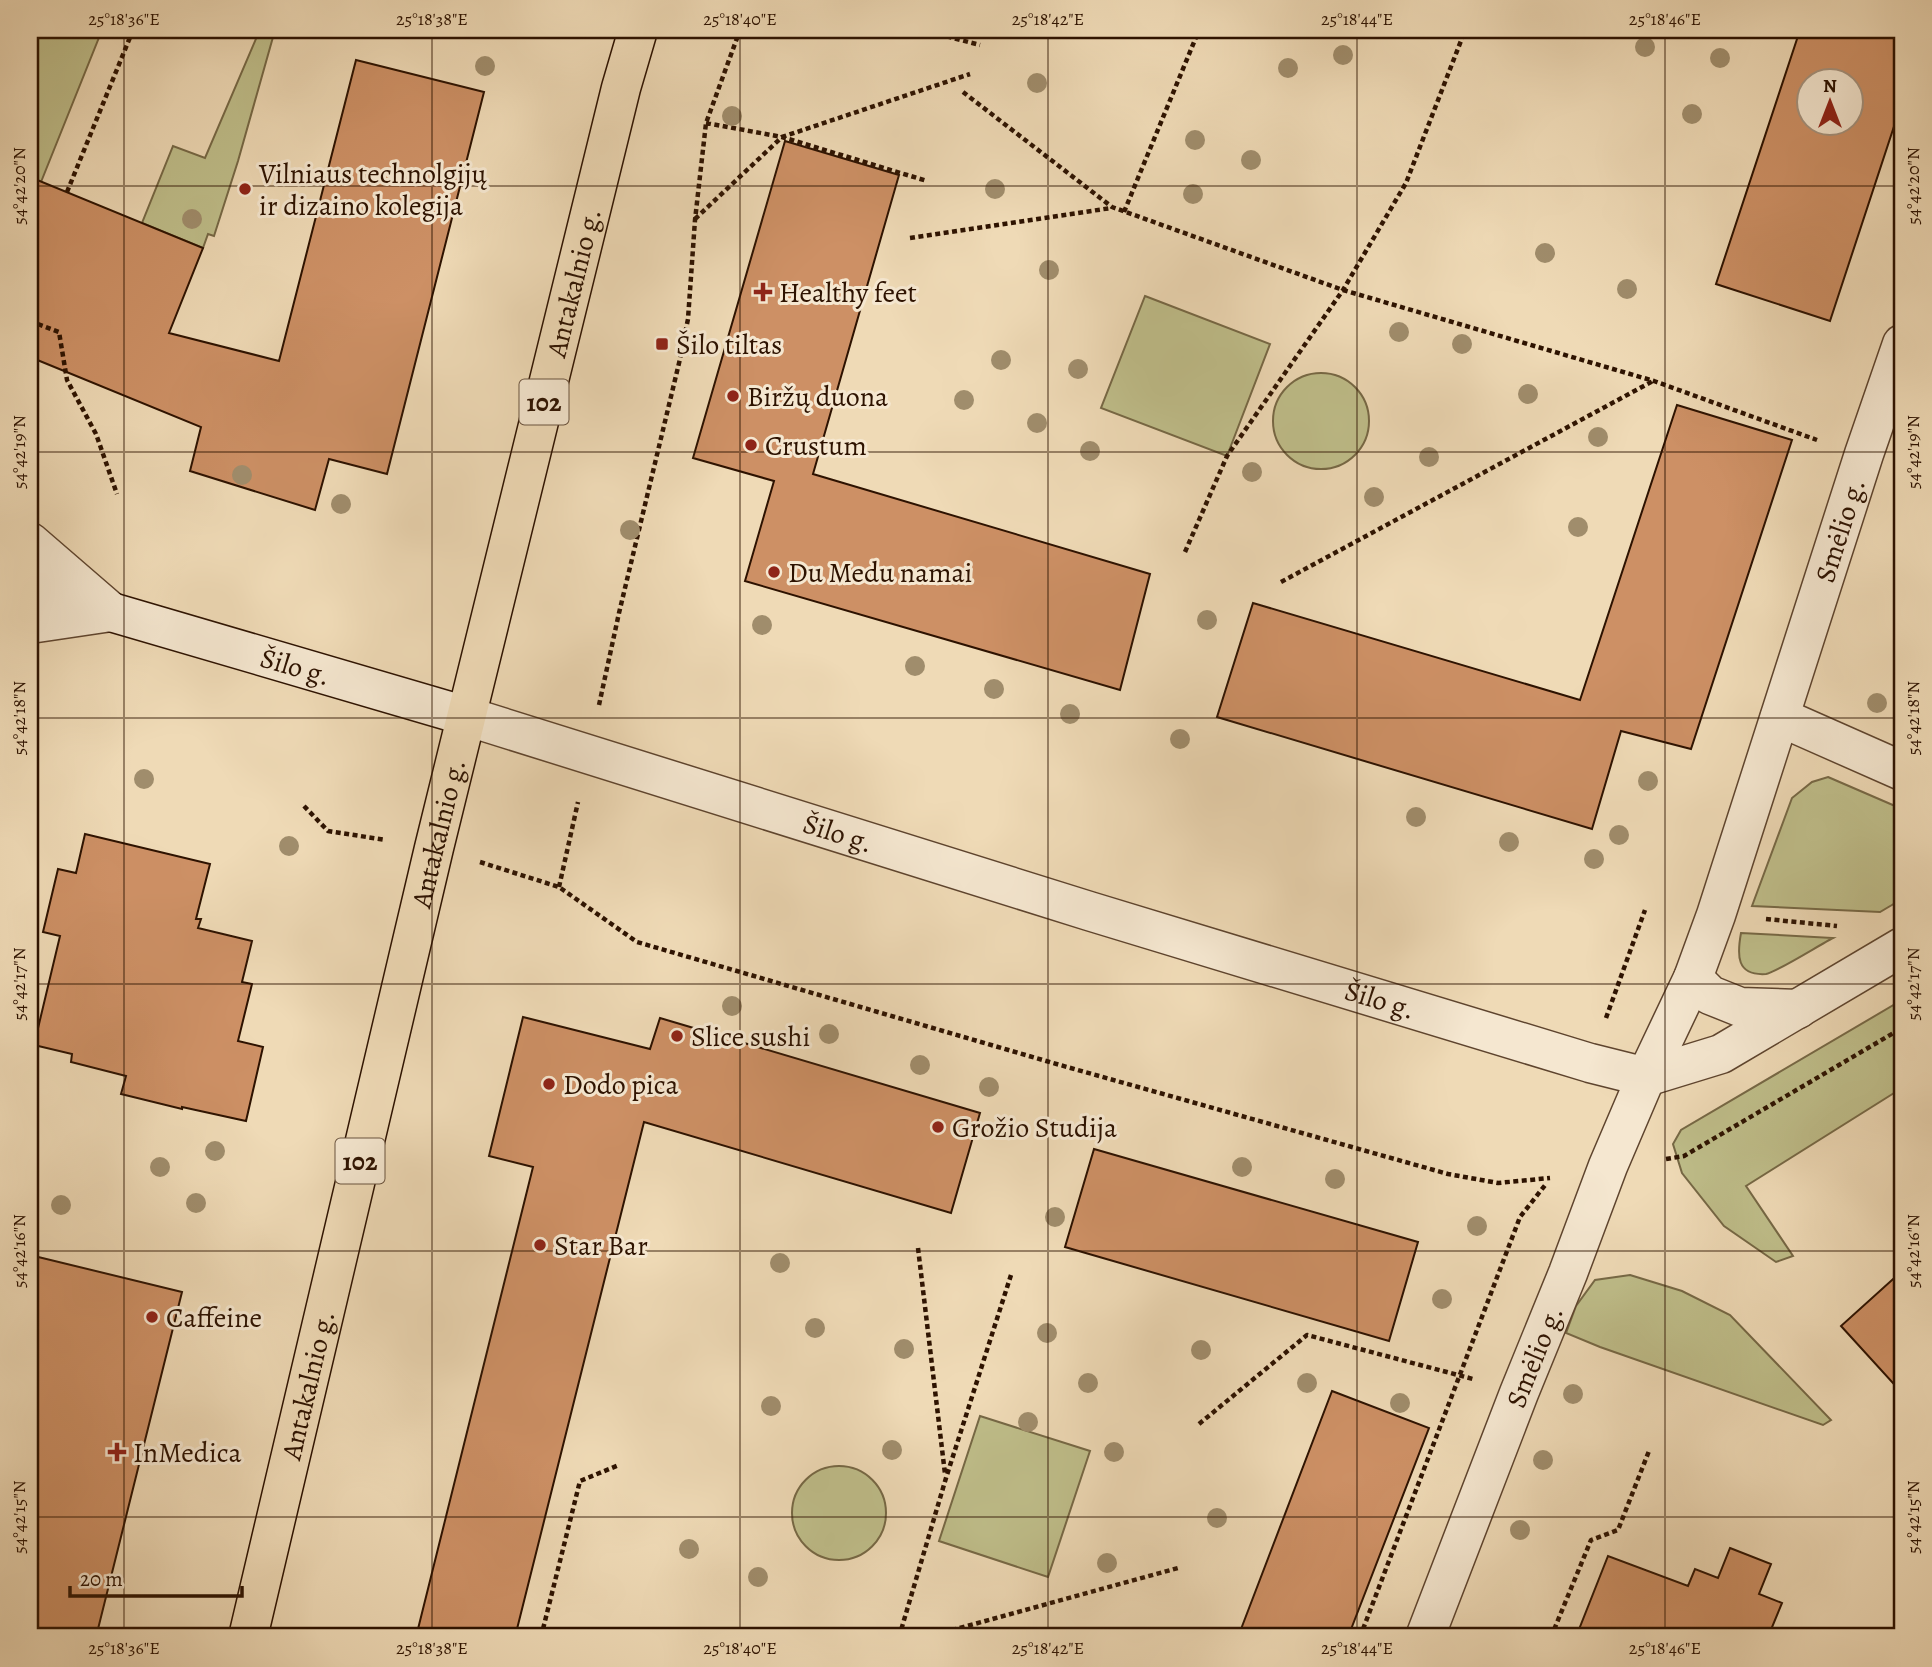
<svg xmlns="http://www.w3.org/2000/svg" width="1932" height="1667" font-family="Alegreya,serif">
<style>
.green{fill:#bfbe8a;stroke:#766845;stroke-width:2}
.building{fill:#cd9065;stroke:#2d1200;stroke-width:2;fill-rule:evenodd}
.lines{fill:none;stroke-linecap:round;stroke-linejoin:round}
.street-casing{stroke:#5e442e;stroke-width:41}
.secondary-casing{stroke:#2d1200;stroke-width:41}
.primary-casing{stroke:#2d1200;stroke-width:41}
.path{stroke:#2d1200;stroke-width:4.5;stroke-dasharray:5 3.5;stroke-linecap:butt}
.street{stroke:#f5e7d0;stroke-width:38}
.secondary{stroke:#f5e7d0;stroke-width:38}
.primary{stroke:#efdab6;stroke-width:38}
.tree{fill:#a08d6c}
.ticks{fill:none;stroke:#2d1200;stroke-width:2;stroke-opacity:0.45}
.poi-dot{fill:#8f2418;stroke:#f5e7d0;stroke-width:2.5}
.labels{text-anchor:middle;stroke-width:6;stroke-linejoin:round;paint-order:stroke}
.shield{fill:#f5e7d0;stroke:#69523e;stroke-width:2}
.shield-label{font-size:26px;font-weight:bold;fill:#2d1200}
.poi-label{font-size:28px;fill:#2d1200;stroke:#f5e7d0;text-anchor:start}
.street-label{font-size:28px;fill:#2d1200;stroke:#f5e7d0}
.neatline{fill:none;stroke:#2d1200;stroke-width:2.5}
.ticks-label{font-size:18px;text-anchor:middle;fill:#2d1200}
</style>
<rect width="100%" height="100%" fill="#efdab6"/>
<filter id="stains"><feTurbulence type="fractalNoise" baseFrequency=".00286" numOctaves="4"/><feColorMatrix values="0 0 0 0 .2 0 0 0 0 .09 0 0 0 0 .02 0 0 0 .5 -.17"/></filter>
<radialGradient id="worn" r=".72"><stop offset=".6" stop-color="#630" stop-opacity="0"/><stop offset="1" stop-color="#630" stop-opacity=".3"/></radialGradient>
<!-- green -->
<path class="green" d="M 30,30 L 102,30 L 41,182 L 30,177 Z
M 249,30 L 275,30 L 238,161 L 214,236 L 208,234 L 203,248 L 142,223 L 173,146 L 205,158 L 258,34 Z
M 1145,296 L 1270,344 L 1227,456 L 1101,408 Z
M1273 421a48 48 0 1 1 96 0a48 48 0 1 1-96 0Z
M 1828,777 L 1902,809 L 1902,899 L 1880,912 L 1752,906 L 1792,798 L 1812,782 Z
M 1741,933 L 1833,938 C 1821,944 1775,973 1766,974 C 1736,976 1737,955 1741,933 Z
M 1902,1000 L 1902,1088 L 1746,1186 L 1793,1256 L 1776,1262 L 1724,1226 L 1682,1173 L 1673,1144 L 1681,1130 Z
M 1630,1275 L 1682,1291 L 1730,1315 L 1831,1420 L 1823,1425 L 1600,1347 L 1566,1333 L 1576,1306 L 1595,1280 Z
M 980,1416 L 1090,1451 L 1048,1577 L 939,1541 Z
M792 1513a47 47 0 1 1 94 0a47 47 0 1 1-94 0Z"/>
<!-- building -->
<path class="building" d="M 1800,30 L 1902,30 L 1902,102 L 1830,321 L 1716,284 ZM 1810,80 L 1852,80 L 1852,122 L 1810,122 Z
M 356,60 L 484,92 L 387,474 L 329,459 L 315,510 L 190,471 L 201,427 L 30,357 L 30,177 L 203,248 L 169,333 L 279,361 Z
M 785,141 L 899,175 L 813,474 L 1150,574 L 1120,690 L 745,581 L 774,481 L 693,458 Z
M 1677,405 L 1792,440 L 1691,749 L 1621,731 L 1592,829 L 1217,717 L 1253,603 L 1580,700 Z
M 85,834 L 210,864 L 196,919 L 201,919 L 198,928 L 252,941 L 242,982 L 252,984 L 238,1041 L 263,1047 L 246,1121 L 182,1107 L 182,1109 L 121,1094 L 126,1076 L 71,1062 L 72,1054 L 34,1045 L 60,936 L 43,932 L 58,869 L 76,873 Z
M 523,1017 L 650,1049 L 660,1018 L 980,1113 L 951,1213 L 644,1122 L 515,1637 L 416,1637 L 533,1167 L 489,1156 Z
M 1094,1149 L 1418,1242 L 1389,1341 L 1065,1247 Z
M 30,1255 L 182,1292 L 96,1637 L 30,1637 Z
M 1902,1271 L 1902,1393 L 1841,1326 Z
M 1332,1391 L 1429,1428 L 1348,1637 L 1238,1637 Z
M 1730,1548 L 1771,1564 L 1759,1594 L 1782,1603 L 1768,1637 L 1576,1637 L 1608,1556 L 1688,1586 L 1695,1569 L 1718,1578 Z"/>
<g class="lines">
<defs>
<g id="street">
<path d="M 30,542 L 111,612"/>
<path d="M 30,624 L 111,612"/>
<path id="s1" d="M 466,716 L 1089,911 L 1590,1063 L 1646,1077 L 1721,1054 L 1902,947"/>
<path d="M 1780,717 L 1902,771"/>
<path d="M 1693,978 L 1710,995 L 1740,1007 L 1798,1009"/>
<path id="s2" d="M 1425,1637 L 1519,1393 L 1568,1273 L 1608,1166 L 1646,1077 L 1693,978 L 1716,915 L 1864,454 L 1902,344"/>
</g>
<g id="secondary">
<path id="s3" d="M 30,591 L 111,612 L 466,716"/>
</g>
<g id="primary">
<path id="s4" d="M 248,1637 L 434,848 L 621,88 L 638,30"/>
</g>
</defs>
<!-- street casing -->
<use href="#street" class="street-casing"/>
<!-- secondary casing -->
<use href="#secondary" class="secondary-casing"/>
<!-- primary casing -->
<use href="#primary" class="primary-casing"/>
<!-- path -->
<path class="path" d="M 922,30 L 980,45
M 963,92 L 1112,207 L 1343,290 L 1654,381 L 1817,440
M 706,123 L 782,137 L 927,181
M 67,192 L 133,30
M 1124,212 L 1199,30
M 695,219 L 782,137 L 970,74
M 910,238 L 1111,208
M 30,321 L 59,332 L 67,380 L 96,434 L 117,494
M 1185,552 L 1227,456 L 1343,290 L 1406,183 L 1464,33
M 1281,582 L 1653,381
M 599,705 L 619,613 L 680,359 L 688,319 L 695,220 L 706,123 L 740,30
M 304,806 L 328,831 L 386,840
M 480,862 L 559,887 L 637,942 L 1060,1065 L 1448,1174 L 1498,1183 L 1550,1178
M 559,887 L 578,802
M 1766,919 L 1837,926
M 1606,1018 L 1645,910
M 1666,1159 L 1684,1156 L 1902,1028
M 918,1248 L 945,1474
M 1199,1424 L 1307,1335 L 1473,1379
M 541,1637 L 580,1481 L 619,1465
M 899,1637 L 946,1478 L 1011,1275
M 927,1637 L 1178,1568
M 1360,1637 L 1520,1217 L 1546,1184
M 1551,1637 L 1591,1540 L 1618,1530 L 1649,1451"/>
<!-- street -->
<use href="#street" class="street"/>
<!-- secondary -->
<use href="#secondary" class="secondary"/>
<!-- primary -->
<use href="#primary" class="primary"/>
</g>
<!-- trees -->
<g class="tree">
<circle cx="1645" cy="47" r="10"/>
<circle cx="1343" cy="55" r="10"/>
<circle cx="1720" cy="58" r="10"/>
<circle cx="485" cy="66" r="10"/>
<circle cx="1288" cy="68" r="10"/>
<circle cx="1037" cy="83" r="10"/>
<circle cx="1692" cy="114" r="10"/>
<circle cx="732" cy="116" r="10"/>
<circle cx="1195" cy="140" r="10"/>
<circle cx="1251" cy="160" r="10"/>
<circle cx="995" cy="189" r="10"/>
<circle cx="1193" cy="194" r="10"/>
<circle cx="192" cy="219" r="10"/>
<circle cx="1545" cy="253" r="10"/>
<circle cx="1049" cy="270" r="10"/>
<circle cx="1627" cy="289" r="10"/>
<circle cx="1399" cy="332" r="10"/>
<circle cx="1462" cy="344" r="10"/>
<circle cx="1001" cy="360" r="10"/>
<circle cx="1078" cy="369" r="10"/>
<circle cx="1528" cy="394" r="10"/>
<circle cx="964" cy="400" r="10"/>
<circle cx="1037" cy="423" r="10"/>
<circle cx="1598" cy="437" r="10"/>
<circle cx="1090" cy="451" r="10"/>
<circle cx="1429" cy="457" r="10"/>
<circle cx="1252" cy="472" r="10"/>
<circle cx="242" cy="475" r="10"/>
<circle cx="1374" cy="497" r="10"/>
<circle cx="341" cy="504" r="10"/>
<circle cx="1578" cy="527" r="10"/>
<circle cx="630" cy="530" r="10"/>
<circle cx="1207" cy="620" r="10"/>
<circle cx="762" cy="625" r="10"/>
<circle cx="915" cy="666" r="10"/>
<circle cx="994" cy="689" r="10"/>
<circle cx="1877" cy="703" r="10"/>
<circle cx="1070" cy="714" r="10"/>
<circle cx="1180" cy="739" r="10"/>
<circle cx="144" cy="779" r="10"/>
<circle cx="1648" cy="781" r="10"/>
<circle cx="1416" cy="817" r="10"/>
<circle cx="1619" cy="835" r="10"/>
<circle cx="1509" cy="842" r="10"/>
<circle cx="289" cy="846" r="10"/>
<circle cx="1594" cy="859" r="10"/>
<circle cx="732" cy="1006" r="10"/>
<circle cx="829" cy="1034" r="10"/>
<circle cx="920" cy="1065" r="10"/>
<circle cx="989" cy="1087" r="10"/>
<circle cx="215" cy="1151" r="10"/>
<circle cx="160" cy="1167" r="10"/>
<circle cx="1242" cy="1167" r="10"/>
<circle cx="1335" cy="1179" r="10"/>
<circle cx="196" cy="1203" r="10"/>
<circle cx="61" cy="1205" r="10"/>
<circle cx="1055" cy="1217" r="10"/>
<circle cx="1477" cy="1226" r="10"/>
<circle cx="780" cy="1263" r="10"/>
<circle cx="1442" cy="1299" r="10"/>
<circle cx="815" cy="1328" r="10"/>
<circle cx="1047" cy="1333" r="10"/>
<circle cx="904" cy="1349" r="10"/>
<circle cx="1201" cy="1350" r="10"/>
<circle cx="1088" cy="1383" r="10"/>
<circle cx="1307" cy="1383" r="10"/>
<circle cx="1573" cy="1394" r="10"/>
<circle cx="1400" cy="1403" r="10"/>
<circle cx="771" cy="1406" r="10"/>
<circle cx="1028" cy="1422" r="10"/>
<circle cx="892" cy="1450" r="10"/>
<circle cx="1114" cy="1452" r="10"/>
<circle cx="1543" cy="1460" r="10"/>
<circle cx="1217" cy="1518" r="10"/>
<circle cx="1520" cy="1530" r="10"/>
<circle cx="689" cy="1549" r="10"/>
<circle cx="1107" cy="1563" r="10"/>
<circle cx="758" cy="1577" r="10"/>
</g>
<!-- ticks -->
<path class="ticks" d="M 124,30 L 124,1637M 432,30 L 432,1637M 740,30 L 740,1637M 1048,30 L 1048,1637M 1357,30 L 1357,1637M 1665,30 L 1665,1637M 30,186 L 1902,186M 30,452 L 1902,452M 30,718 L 1902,718M 30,984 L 1902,984M 30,1251 L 1902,1251M 30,1517 L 1902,1517"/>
<!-- markers -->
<g class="poi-dot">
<circle cx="245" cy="189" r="7"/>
<path d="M759.5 281.5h7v7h7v7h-7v7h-7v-7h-7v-7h7z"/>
<rect x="655" y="337" width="14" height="14" rx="3.5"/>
<circle cx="733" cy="396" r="7"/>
<circle cx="751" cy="445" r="7"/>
<circle cx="774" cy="572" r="7"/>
<circle cx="677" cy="1036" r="7"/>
<circle cx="549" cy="1084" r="7"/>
<circle cx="938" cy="1127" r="7"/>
<circle cx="540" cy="1245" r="7"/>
<circle cx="152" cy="1317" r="7"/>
<path d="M113.5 1441.5h7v7h7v7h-7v7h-7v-7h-7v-7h7z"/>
</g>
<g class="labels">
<!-- shield labels -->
<g class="shield">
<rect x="519.5" y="379.5" width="49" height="45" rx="5"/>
<rect x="335.5" y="1138.5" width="49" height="45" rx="5"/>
</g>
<g class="shield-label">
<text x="544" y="411">102</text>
<text x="360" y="1170">102</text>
</g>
<!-- poi labels -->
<g class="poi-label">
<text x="259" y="183">Vilniaus technolgijų<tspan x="259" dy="32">ir dizaino kolegija</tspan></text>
<text x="779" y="302">Healthy feet</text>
<text x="676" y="354">Šilo tiltas</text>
<text x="747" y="406">Biržų duona</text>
<text x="765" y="455">Crustum</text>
<text x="788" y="582">Du Medu namai</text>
<text x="691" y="1046">Slice sushi</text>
<text x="563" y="1094">Dodo pica</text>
<text x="952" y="1137">Grožio Studija</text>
<text x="554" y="1255">Star Bar</text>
<text x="166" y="1327">Caffeine</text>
<text x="133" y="1462">InMedica</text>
</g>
<!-- street labels -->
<g class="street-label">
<text dy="10" stroke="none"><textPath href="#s4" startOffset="1393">Antakalnio g.</textPath></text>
<text dy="10" stroke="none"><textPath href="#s2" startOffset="1183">Smėlio g.</textPath></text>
<text dy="10" stroke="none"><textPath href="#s3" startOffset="276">Šilo g.</textPath></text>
<text dy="10" stroke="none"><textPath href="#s4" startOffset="826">Antakalnio g.</textPath></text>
<text dy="10" stroke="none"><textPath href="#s1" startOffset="390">Šilo g.</textPath></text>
<text dy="10" stroke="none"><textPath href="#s1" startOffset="957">Šilo g.</textPath></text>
<text dy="10" stroke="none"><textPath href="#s2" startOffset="301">Smėlio g.</textPath></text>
<text dy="10" stroke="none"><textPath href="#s4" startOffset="259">Antakalnio g.</textPath></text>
</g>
</g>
<!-- margin -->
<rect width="1932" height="1667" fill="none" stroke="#efdab6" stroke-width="77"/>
<!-- north arrow -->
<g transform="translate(1830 102)"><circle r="33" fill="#f5e7d0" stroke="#a5927d" stroke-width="2"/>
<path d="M0-5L12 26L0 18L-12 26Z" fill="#8f2418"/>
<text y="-10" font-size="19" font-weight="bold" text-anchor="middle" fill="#2d1200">N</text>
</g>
<!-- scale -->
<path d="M70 1586v10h172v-10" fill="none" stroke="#2d1200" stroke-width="3.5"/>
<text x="80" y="1586" font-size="21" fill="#2d1200" stroke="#f5e7d0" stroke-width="5" paint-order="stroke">20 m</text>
<rect x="38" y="38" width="1856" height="1590" class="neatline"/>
<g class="ticks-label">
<text x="124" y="25">25°18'36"E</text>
<text x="432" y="25">25°18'38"E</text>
<text x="740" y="25">25°18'40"E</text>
<text x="1048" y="25">25°18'42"E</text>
<text x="1357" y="25">25°18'44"E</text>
<text x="1665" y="25">25°18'46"E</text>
<text transform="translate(19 186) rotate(-90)" y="6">54°42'20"N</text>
<text transform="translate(1913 186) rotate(-90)" y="6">54°42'20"N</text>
<text transform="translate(19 452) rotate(-90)" y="6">54°42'19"N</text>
<text transform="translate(1913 452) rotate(-90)" y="6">54°42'19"N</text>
<text transform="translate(19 718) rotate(-90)" y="6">54°42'18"N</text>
<text transform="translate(1913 718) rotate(-90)" y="6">54°42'18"N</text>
<text transform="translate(19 984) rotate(-90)" y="6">54°42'17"N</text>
<text transform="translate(1913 984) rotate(-90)" y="6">54°42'17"N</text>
<text transform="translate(19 1251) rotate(-90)" y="6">54°42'16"N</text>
<text transform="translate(1913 1251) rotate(-90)" y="6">54°42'16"N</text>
<text transform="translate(19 1517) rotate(-90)" y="6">54°42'15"N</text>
<text transform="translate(1913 1517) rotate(-90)" y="6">54°42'15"N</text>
<text x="124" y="1654">25°18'36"E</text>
<text x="432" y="1654">25°18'38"E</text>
<text x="740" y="1654">25°18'40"E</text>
<text x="1048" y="1654">25°18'42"E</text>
<text x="1357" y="1654">25°18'44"E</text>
<text x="1665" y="1654">25°18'46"E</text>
</g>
<rect width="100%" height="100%" filter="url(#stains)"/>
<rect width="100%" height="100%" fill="url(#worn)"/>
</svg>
